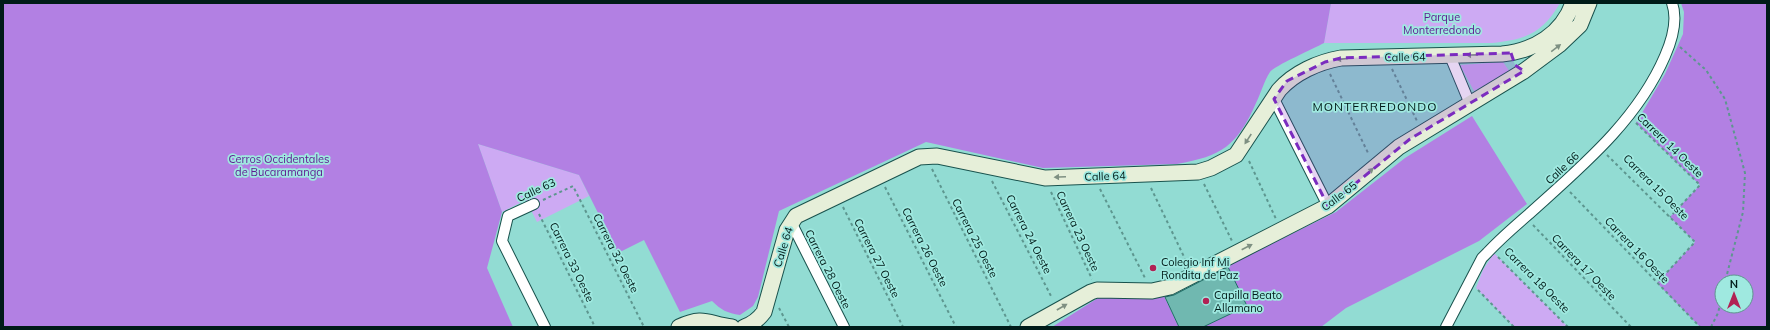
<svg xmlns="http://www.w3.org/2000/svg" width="1770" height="330" font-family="Mulish,sans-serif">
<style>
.green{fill:#cdaaf3}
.forest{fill:#b280e3;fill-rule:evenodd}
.building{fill:#70b8b0;stroke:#216e67}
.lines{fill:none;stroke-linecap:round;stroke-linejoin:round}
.street-casing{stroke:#19524d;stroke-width:12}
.secondary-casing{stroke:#19524d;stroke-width:17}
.path{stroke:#5d968f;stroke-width:2;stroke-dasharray:3 3;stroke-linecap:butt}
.street{stroke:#fff;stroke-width:10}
.secondary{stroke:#e6efd9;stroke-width:15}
.oneway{fill:#7e9082}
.marked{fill:#7b2cbf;fill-opacity:0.2;stroke:#7b2cbf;stroke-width:3;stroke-dasharray:8 5;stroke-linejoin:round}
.poi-dot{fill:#b12154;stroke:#9fe9e0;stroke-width:1.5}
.labels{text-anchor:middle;stroke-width:3.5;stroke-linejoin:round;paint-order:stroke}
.park-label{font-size:11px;fill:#5f1990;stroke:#9fe9e0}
.street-label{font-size:11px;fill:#001b18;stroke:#9fe9e0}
.poi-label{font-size:11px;fill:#001b18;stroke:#9fe9e0;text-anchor:start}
.neighbourhood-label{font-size:12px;letter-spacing:1px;fill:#001b18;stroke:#9fe9e0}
</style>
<rect width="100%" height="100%" fill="#92dcd3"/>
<!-- green -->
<path class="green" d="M 1331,3 L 1560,3 C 1542,34 1526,39 1492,43 L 1324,43 Z
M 1503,62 L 1510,72 L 1474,91 L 1460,65 Z
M 478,144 L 579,175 L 589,196 L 537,222 L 526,200 L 502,212 Z
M 1494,253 L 1568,327 L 1514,327 L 1476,288 L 1483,270 Z"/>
<!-- forest -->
<path class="forest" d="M 3,3 L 1331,3 L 1324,43 C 1315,48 1274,66 1270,72 C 1264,81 1261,93 1256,103 C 1237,146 1222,156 1177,164 L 1043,168 L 926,142 L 779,211 L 758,297 L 753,306 L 740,315 C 727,313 721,310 712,301 L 680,312 L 644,240 L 618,253 L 579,175 L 478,144 L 502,212 L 487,268 L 513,327 L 3,327 Z
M 1681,3 L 1737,3 L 1738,4 L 1740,3 L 1767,3 L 1767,327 L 1700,327 L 1657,283 L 1695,242 L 1670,217 L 1700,185 L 1636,123 L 1665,74 L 1683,34 L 1684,12 ZM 1722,282 L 1746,282 L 1746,306 L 1722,306 Z
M 1472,116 L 1527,204 L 1479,241 L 1346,308 L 1321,327 L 1203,327 L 1247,306 L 1227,266 L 1336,212 L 1405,158 Z
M 1164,296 L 1179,327 L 1052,327 L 1098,298 Z"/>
<!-- building -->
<path class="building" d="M 1228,267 L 1247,306 L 1203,327 L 1179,327 L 1165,297 L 1174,295 Z"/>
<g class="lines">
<defs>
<path id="street" d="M 1450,56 L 1470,104
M 1274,99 L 1328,206
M 534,204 L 508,216 L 502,241 L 545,327
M 791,222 L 844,327
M 1446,327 L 1482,258 L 1487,253 C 1500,239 1515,226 1529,214 C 1581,167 1637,121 1665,56 C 1672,40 1678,20 1672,3"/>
<path id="secondary" d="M 679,327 C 704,315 708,324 732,327
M 744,327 C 753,324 758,320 764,312 L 787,230 L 796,216 L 919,157 L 937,156 L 1045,178 L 1198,172 L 1211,168 L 1236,155 L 1279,90 C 1294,73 1318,62 1341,58 L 1502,54 C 1534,51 1562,34 1573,3
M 1028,327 L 1091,292 L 1097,290 L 1152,291 L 1170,287 L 1328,206 L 1399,147 L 1524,71 L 1559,45 L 1580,25 L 1589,3"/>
</defs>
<!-- street casing -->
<use href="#street" class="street-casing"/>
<!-- secondary casing -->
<use href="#secondary" class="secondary-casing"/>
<!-- path -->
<path class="path" d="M 1680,47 L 1706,70 L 1725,99 L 1745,173 L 1743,212 L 1725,282
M 1392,69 L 1417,121
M 1330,74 L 1369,155
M 1636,123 L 1700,185 L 1670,217
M 1607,155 L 1695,242 L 1657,283
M 1249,161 L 1276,219
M 932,169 L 1011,327
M 992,181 L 1052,298
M 1204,184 L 1232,241
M 885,187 L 956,327
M 1151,188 L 1187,263
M 1100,189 L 1145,278
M 1051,192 L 1092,279
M 1570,192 L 1700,327
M 543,200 L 573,186 L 644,327
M 843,207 L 903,327
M 539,214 L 595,327
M 1533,225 L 1631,327
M 1498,257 L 1568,327
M 1478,290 L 1514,327
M 779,308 L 789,327
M 1711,327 L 1718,313 L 1722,297"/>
<!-- street -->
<use href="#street" class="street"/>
<!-- secondary -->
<use href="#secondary" class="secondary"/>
</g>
<!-- one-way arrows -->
<defs><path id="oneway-solid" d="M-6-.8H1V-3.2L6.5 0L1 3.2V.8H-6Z"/></defs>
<g class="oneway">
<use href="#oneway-solid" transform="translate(1556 48) rotate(-37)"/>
<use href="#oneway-solid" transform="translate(1472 55) rotate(179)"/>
<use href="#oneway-solid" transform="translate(1342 59) rotate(175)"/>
<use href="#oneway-solid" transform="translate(1248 139) rotate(123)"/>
<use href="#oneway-solid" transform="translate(1369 172) rotate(-40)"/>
<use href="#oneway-solid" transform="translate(1060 177) rotate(178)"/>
<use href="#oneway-solid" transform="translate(1247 247) rotate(-27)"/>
<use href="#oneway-solid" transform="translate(1062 307) rotate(-30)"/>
</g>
<!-- marked area -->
<path class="marked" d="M 1511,53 L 1515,65 L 1524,71 L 1410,139 L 1328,206 L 1274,99 L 1287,81 L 1325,62 L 1341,58 Z"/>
<!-- markers -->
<g class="poi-dot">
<circle cx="1153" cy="268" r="4"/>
<circle cx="1206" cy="301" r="4"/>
</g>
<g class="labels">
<!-- park labels -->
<g class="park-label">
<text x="1442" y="21">Parque<tspan x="1442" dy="13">Monterredondo</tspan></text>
<text x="279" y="163">Cerros Occidentales<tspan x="279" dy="13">de Bucaramanga</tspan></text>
</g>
<!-- street labels -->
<g class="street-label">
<text transform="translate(1405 57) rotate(-1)" y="4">Calle 64</text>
<text transform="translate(1670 145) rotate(44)" y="4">Carrera 14 Oeste</text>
<text transform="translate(1562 168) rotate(-43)" y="4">Calle 66</text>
<text transform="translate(1105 176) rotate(-2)" y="4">Calle 64</text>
<text transform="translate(1656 187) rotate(45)" y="4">Carrera 15 Oeste</text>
<text transform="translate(536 190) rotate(-25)" y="4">Calle 63</text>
<text transform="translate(1339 196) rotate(-37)" y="4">Calle 65</text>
<text transform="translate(1078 231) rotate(65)" y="4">Carrera 23 Oeste</text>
<text transform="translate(1029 234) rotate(63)" y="4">Carrera 24 Oeste</text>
<text transform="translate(975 238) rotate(63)" y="4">Carrera 25 Oeste</text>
<text transform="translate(783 247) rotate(-73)" y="4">Calle 64</text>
<text transform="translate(925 247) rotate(63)" y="4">Carrera 26 Oeste</text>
<text transform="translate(1637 250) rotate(46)" y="4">Carrera 16 Oeste</text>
<text transform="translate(616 253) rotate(63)" y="4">Carrera 32 Oeste</text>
<text transform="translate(877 258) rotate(63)" y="4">Carrera 27 Oeste</text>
<text transform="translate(572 262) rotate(64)" y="4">Carrera 33 Oeste</text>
<text transform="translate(1584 267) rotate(46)" y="4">Carrera 17 Oeste</text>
<text transform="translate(828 269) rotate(63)" y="4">Carrera 28 Oeste</text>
<text transform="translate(1537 280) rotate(45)" y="4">Carrera 18 Oeste</text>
</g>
<!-- poi labels -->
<g class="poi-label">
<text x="1161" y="266">Colegio Inf Mi<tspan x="1161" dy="13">Rondita de Paz</tspan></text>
<text x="1214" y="299">Capilla Beato<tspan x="1214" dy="13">Allamano</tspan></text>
</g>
<!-- neighbourhood labels -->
<g class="neighbourhood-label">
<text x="1375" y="111">MONTERREDONDO</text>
</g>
</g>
<!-- border -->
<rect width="1770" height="330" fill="none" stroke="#001b18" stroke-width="8"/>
<!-- north arrow -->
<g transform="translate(1734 294)"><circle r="19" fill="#9fe9e0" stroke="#5f9790"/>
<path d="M0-3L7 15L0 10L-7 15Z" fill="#b12154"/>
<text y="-6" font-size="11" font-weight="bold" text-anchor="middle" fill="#001b18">N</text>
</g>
</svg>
